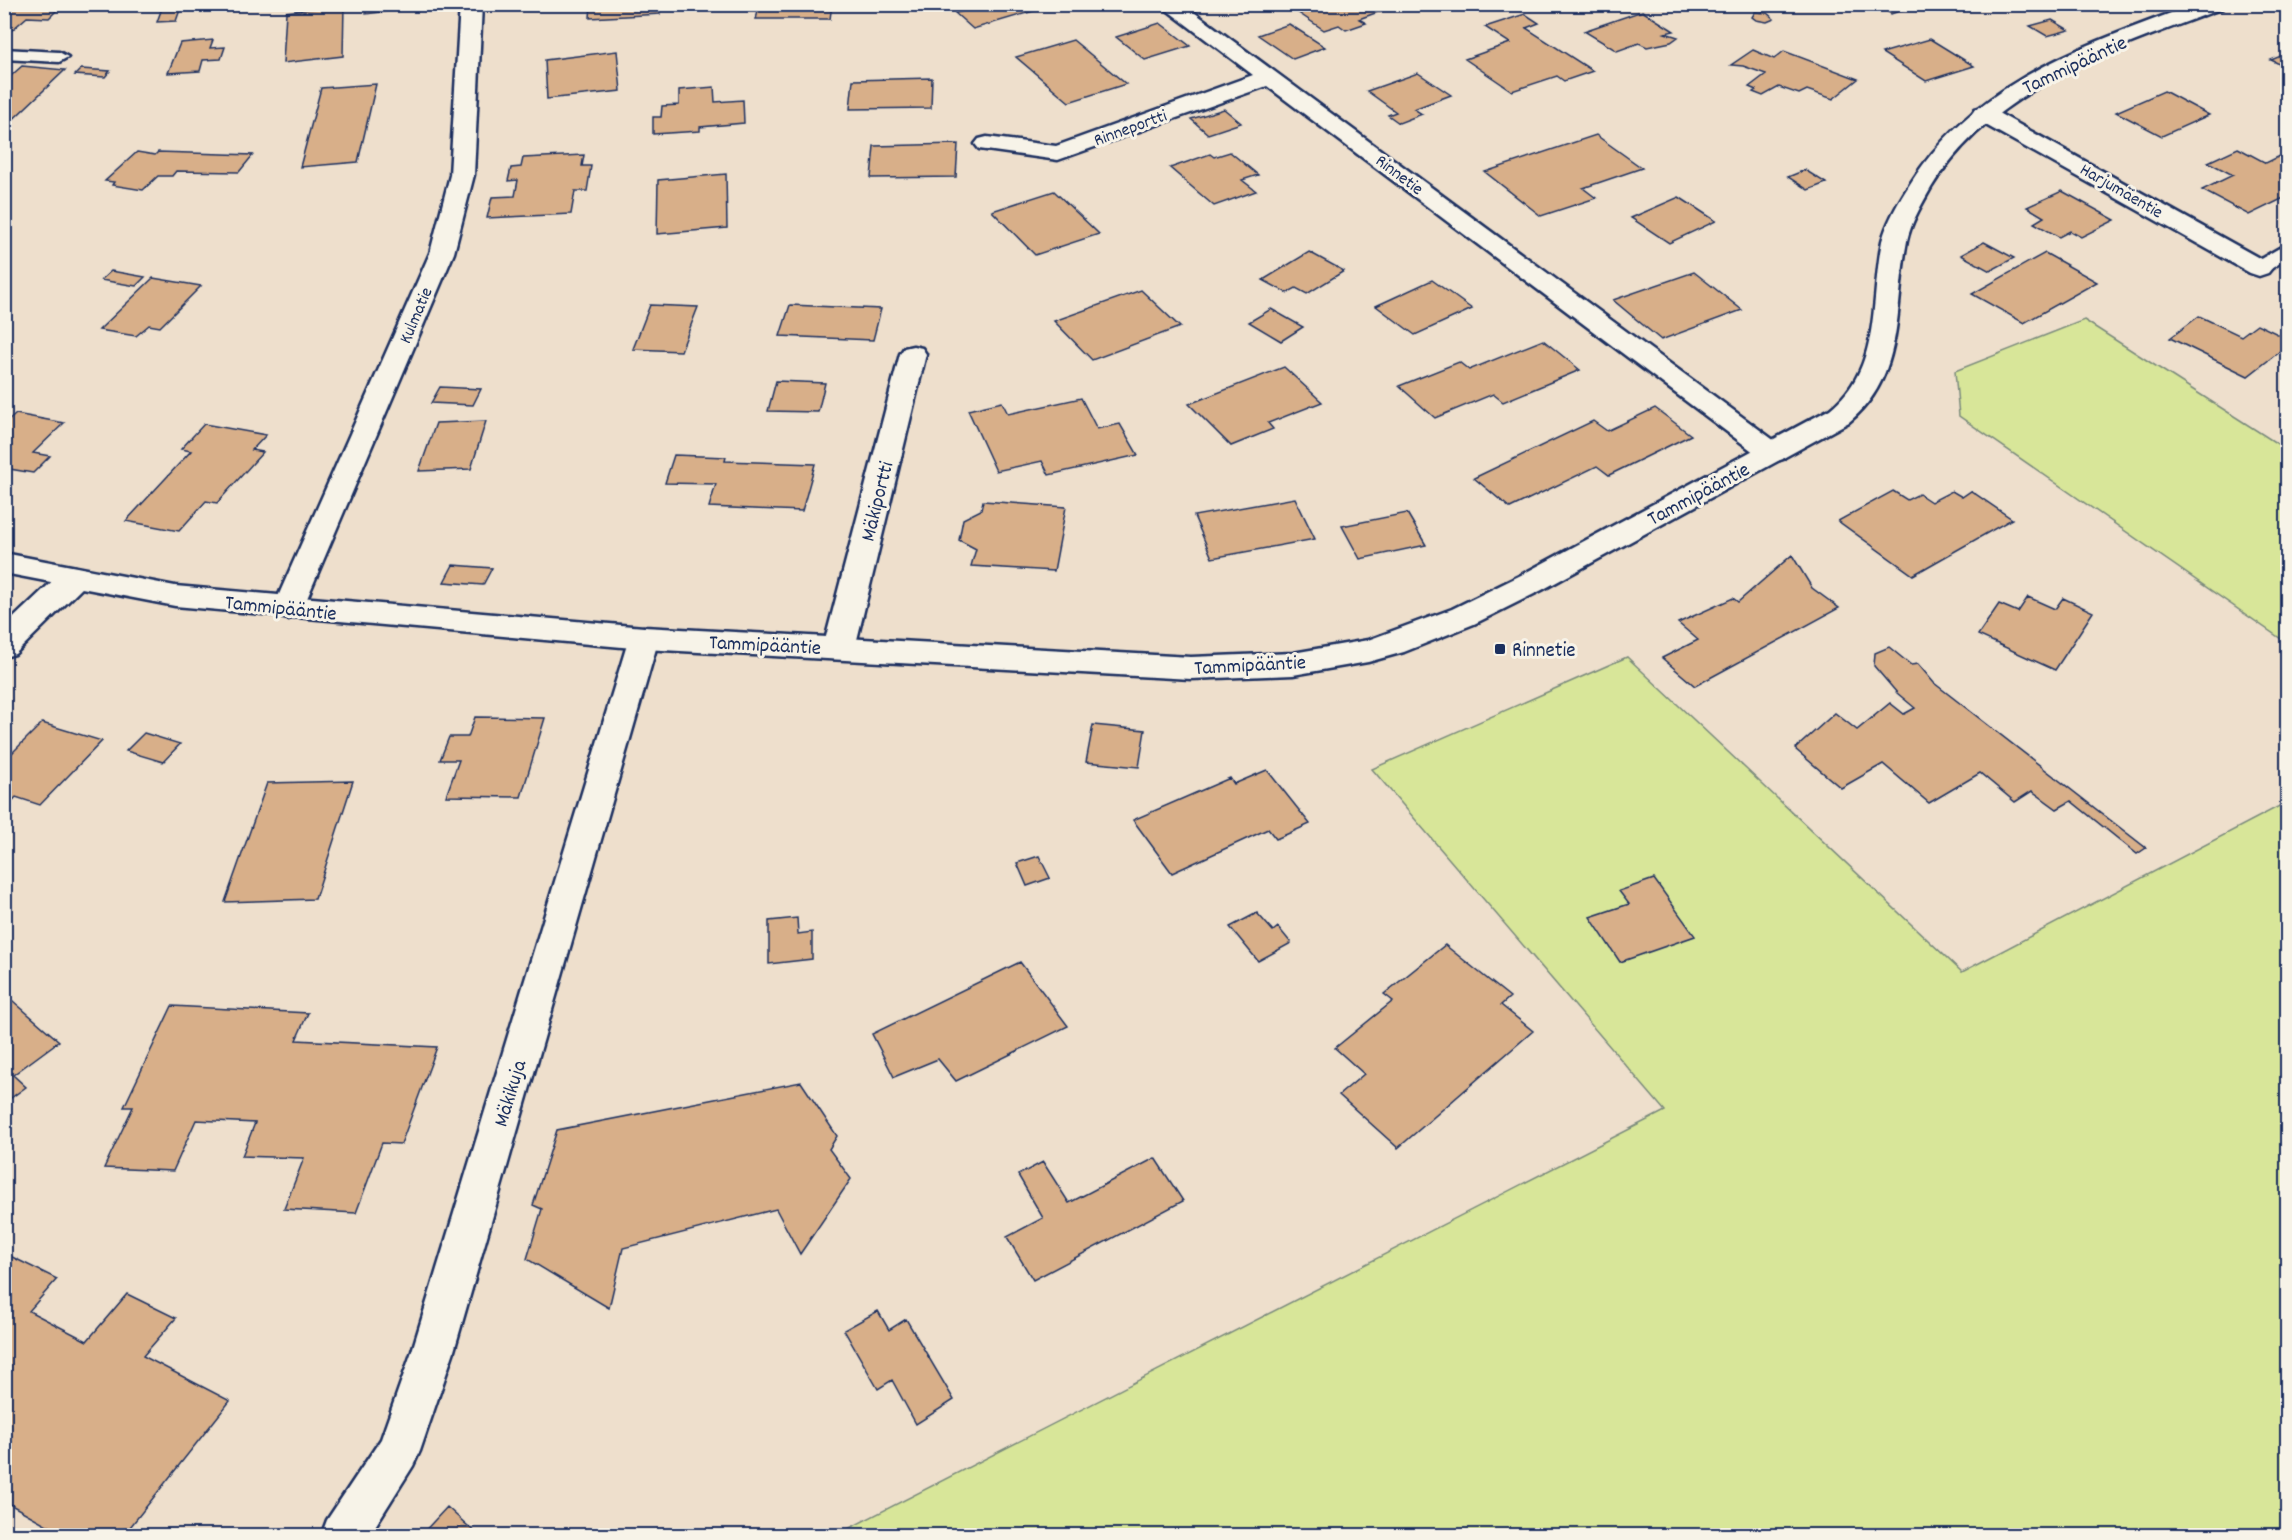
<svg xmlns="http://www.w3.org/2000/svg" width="2292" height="1540" font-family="Dekko,sans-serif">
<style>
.green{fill:#d8e699;stroke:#7a8a7c;stroke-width:1.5}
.building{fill:#d8af89;stroke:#1b2f5e;stroke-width:1.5}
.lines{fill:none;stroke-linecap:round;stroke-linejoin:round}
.service-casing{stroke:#1b2f5e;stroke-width:5}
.minor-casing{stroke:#1b2f5e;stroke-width:5}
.tertiary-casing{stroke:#1b2f5e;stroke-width:5}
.service{fill:#f7f3e8;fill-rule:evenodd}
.minor{fill:#f7f3e8;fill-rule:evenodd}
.tertiary{fill:#f7f3e8;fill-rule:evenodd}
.poi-dot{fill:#1b2f5e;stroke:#f7f3e8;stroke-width:2}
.labels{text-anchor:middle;stroke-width:6;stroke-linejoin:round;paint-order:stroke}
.far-street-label{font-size:18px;fill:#1b2f5e;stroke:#f7f3e8}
.street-label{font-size:21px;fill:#1b2f5e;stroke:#f7f3e8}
.poi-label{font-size:21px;fill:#1b2f5e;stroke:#f7f3e8;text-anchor:start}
</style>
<rect width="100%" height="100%" fill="#eedfcc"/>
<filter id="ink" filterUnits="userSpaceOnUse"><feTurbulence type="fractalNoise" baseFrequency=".0167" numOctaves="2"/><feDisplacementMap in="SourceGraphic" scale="12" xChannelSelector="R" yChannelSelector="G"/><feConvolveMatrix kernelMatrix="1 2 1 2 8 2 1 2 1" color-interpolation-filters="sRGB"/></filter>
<g filter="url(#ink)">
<!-- green -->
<path class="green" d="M 2084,320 L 2287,450 L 2287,643 L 1959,416 L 1955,371 Z
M 1627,657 L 1962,972 L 2287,802 L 2287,1535 L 834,1536 L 1665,1111 L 1372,769 Z"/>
<!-- building -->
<path class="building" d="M 4,4 L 63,4 L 49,18 L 27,17 L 12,30 L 4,30 Z
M 365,4 L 395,4 L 396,10 L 366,14 Z
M 591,4 L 660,4 L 660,14 L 590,18 Z
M 760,4 L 832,4 L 830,19 L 756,19 Z
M 967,4 L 1057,4 L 973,29 L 955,13 L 972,9 Z
M 1319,4 L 1383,4 L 1389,8 L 1359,19 L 1366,23 L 1346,30 L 1339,25 L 1324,30 L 1297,12 Z
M 1876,4 L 1919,4 L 1891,14 Z
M 344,5 L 343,56 L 283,63 L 286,12 Z
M 181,7 L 176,21 L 157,22 L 162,8 Z
M 1642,11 L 1674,31 L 1665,33 L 1678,37 L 1671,42 L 1647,47 L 1639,43 L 1617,51 L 1584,31 Z
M 1755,12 L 1767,13 L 1774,19 L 1767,22 L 1756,20 L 1752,17 Z
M 1525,14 L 1539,23 L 1526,28 L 1593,71 L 1564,81 L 1557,76 L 1512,91 L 1465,59 L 1510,43 L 1485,27 Z
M 2052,20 L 2069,30 L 2047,36 L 2030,26 Z
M 1160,23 L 1190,46 L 1145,60 L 1116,37 Z
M 1289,24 L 1325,47 L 1293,59 L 1258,35 Z
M 1930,39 L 1974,66 L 1926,81 L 1882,53 Z
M 213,40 L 210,48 L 225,47 L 221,59 L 203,60 L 200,71 L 168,73 L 180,43 Z
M 1073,40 L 1126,84 L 1069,102 L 1016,57 Z
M 1753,50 L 1774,59 L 1784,51 L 1858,79 L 1833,99 L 1807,90 L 1799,94 L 1779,87 L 1763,96 L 1753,92 L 1756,90 L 1749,87 L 1766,74 L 1743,66 L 1731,65 Z
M 617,51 L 621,91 L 547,99 L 545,60 Z
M 2288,53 L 2288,68 L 2271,60 Z
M 22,66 L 65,70 L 4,128 L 4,82 Z
M 81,69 L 110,71 L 105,77 L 75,75 Z
M 1418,73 L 1451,95 L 1414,109 L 1422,114 L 1399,123 L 1388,115 L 1396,112 L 1367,91 Z
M 932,78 L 931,108 L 850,109 L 853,80 Z
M 376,84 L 358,162 L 300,167 L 321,88 Z
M 714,87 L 715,102 L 743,100 L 744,123 L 700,127 L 700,131 L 653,134 L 653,117 L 661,117 L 662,106 L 679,105 L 679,90 Z
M 2164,91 L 2209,115 L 2162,136 L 2116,112 Z
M 1224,109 L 1241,123 L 1208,134 L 1191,119 Z
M 1596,135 L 1642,168 L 1583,188 L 1596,198 L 1541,216 L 1485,172 Z
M 958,144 L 956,177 L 871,178 L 874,146 Z
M 2238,148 L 2266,163 L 2288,152 L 2288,196 L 2249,215 L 2202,190 L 2233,175 L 2208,162 Z
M 137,152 L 155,155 L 158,152 L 253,155 L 239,172 L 176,171 L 172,176 L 158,176 L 143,190 L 112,185 L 114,182 L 105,181 Z
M 1230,152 L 1258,175 L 1242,180 L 1256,191 L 1214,206 L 1170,168 L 1210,154 L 1214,157 Z
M 584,155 L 582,166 L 591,166 L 587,191 L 575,191 L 571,214 L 487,218 L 492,197 L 515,196 L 518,180 L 508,181 L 511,168 L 521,167 L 523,158 Z
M 1805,170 L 1826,183 L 1808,190 L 1788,177 Z
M 726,174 L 727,228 L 657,234 L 658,180 Z
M 1054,191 L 1099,234 L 1035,255 L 992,211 Z
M 2062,191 L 2115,220 L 2081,237 L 2070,231 L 2059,237 L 2034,223 L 2044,217 L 2027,207 Z
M 1679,197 L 1716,221 L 1669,243 L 1631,218 Z
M 1984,242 L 2014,258 L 1990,271 L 1961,255 Z
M 1309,252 L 1344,271 L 1307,294 L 1296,288 L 1287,293 L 1263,280 Z
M 2045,253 L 2097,282 L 2024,323 L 1972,294 Z
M 111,271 L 145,277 L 136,286 L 101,280 Z
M 1694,272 L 1742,310 L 1661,340 L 1613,300 Z
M 153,278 L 201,286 L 160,327 L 149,325 L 136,336 L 99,330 Z
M 1432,280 L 1472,309 L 1415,335 L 1376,306 Z
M 1141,290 L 1180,327 L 1092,360 L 1054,321 Z
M 650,305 L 698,307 L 681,351 L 633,349 Z
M 790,305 L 881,309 L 873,340 L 780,336 Z
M 1271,309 L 1303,327 L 1281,341 L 1249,322 Z
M 2199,316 L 2241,336 L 2257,324 L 2288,339 L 2288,345 L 2248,376 L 2170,338 Z
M 1543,340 L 1580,370 L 1503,402 L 1493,394 L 1435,418 L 1399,386 L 1459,362 L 1469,370 Z
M 1284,367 L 1322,402 L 1268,423 L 1273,429 L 1231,446 L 1189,404 Z
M 776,381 L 825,383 L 818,412 L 768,411 Z
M 440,387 L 481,389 L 473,405 L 431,403 Z
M 1081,398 L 1097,429 L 1120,424 L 1138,455 L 1049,475 L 1042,461 L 996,471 L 968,410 L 1002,402 L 1008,414 Z
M 1655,408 L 1691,435 L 1609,475 L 1597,466 L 1510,508 L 1474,478 L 1593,421 L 1607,431 Z
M 16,414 L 64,423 L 33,453 L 50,456 L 33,473 L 4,468 L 4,425 Z
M 486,421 L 471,469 L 419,471 L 436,423 Z
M 204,424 L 266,435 L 252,450 L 263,452 L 217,503 L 206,501 L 179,531 L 126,521 L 191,451 L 181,449 Z
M 674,455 L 726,457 L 725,461 L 815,464 L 802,511 L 709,507 L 716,484 L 665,483 Z
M 1893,491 L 1907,500 L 1919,494 L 1931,502 L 1952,491 L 1962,497 L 1971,491 L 2012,519 L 1913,575 L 1838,521 Z
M 1295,498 L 1315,539 L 1212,558 L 1194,516 Z
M 983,501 L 1066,507 L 1054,571 L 971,566 L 976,549 L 959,540 L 963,519 L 981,510 Z
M 1407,513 L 1426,545 L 1360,559 L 1342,526 Z
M 1792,555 L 1812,588 L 1839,608 L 1695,686 L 1662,658 L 1698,640 L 1678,623 L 1733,598 L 1738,602 Z
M 453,565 L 492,568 L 483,585 L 444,582 Z
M 2028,597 L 2055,609 L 2063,598 L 2093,612 L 2055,670 L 1978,635 L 1999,604 L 2018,612 Z
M 1889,647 L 1911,665 L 1918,664 L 1934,683 L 2146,848 L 2137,854 L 2071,801 L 2057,809 L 2032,791 L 2015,802 L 1980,773 L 1929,803 L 1883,764 L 1841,788 L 1795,749 L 1835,713 L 1857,730 L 1890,703 L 1904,714 L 1915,708 L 1897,693 L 1874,666 L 1875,653 Z
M 475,717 L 545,718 L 521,797 L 446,796 L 459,760 L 440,760 L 449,737 L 468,737 Z
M 42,723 L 102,741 L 40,805 L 16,797 L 4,810 L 4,761 Z
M 1093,725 L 1145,730 L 1139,767 L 1086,762 Z
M 144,733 L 180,744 L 163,762 L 126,751 Z
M 1267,770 L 1310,824 L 1276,839 L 1268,829 L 1172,873 L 1133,820 L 1230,778 L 1234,784 Z
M 353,781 L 315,899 L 225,902 L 267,783 Z
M 1039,856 L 1050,878 L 1027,886 L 1017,863 Z
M 1654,879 L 1695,936 L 1620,962 L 1590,917 L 1629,904 L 1619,891 Z
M 1257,913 L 1273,931 L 1278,927 L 1291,943 L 1258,961 L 1230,927 Z
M 797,918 L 798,934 L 812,932 L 812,959 L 769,964 L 769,921 Z
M 1445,945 L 1510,997 L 1501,1005 L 1533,1031 L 1398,1148 L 1339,1095 L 1364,1074 L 1335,1048 L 1393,1001 L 1384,994 Z
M 1020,962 L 1068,1026 L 956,1081 L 938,1059 L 894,1077 L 872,1034 Z
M 13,1001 L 59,1041 L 13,1075 L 26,1087 L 4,1103 L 4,1007 Z
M 172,1006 L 308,1013 L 296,1040 L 437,1047 L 401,1144 L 382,1143 L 356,1213 L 284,1209 L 304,1158 L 242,1156 L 255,1123 L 196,1120 L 173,1171 L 104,1168 L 133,1107 L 124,1107 Z
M 801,1082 L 837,1136 L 829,1149 L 851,1179 L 800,1254 L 776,1209 L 623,1248 L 609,1308 L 527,1259 L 542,1209 L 533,1205 L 557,1130 Z
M 1155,1158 L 1183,1201 L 1033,1280 L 1007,1237 L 1043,1218 L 1018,1175 L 1043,1162 L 1069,1203 Z
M 6,1254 L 57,1279 L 29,1311 L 87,1341 L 127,1294 L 176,1318 L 143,1356 L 230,1401 L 123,1536 L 67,1536 L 4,1501 Z
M 878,1311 L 889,1330 L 906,1319 L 954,1400 L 916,1424 L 892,1380 L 878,1389 L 844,1330 Z
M 447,1507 L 479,1536 L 420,1536 Z"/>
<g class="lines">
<defs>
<path id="service" d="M 4,49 L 59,52 L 68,57 L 59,62 L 4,59 Z
M 2288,243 L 2288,258 L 2266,272 L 2252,272 L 2249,268 L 2252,264 Z"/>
<path id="minor" d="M 460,4 L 482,4 L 474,175 L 454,253 L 303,608 L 299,616 L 288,619 L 277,616 L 273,608 L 430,253 L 450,175 Z
M 1159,4 L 1183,4 L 1783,447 L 1787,453 L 1783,459 L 1773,462 L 1763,459 L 1267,86 L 1058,160 L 979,149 L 975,144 L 979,139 L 987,137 L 1056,146 L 1253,75 Z
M 1983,107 L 1991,109 L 2268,263 L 2272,268 L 2268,273 L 2259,276 L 2250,273 L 1975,119 L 1972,114 L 1975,109 Z
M 913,346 L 922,348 L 926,354 L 855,648 L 850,656 L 839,659 L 828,656 L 823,648 L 900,354 L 904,348 Z
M 75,567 L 86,570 L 90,577 L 86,584 L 15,654 L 4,657 L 4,627 L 64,570 Z
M 644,627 L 655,630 L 659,638 L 454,1351 L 420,1451 L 413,1466 L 369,1536 L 321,1536 L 327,1520 L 381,1439 L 412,1351 L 629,638 L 633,630 Z"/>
<path id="tertiary" d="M 2195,4 L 2226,4 L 2223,8 C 2117,49 1994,85 1931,188 C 1922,204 1911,222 1907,241 C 1894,306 1906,375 1849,422 L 1542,590 L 1474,624 L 1404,652 L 1368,662 L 1293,675 L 1191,679 L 644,649 L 175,606 L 4,573 L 4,553 L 175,586 L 644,627 L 1191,657 L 1293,653 L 1368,640 L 1452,609 L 1521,575 L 1830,409 C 1882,368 1870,300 1882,241 C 1887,221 1899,201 1910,184 C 1975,80 2086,45 2195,4 Z"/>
</defs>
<!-- service casing -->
<use href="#service" class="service-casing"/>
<!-- minor casing -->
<use href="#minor" class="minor-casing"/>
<!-- tertiary casing -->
<use href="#tertiary" class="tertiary-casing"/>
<!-- service -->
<use href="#service" class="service"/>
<!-- minor -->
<use href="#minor" class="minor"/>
<!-- tertiary -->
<use href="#tertiary" class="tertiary"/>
</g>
</g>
<!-- markers -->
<rect class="poi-dot" x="1494" y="643" width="12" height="12" rx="3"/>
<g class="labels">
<!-- far-street labels -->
<g class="far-street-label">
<text transform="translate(1130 127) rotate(-20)" y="6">Rinneportti</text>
<text transform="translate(1400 174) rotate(37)" y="6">Rinnetie</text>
<text transform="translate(2122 190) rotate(30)" y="6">Harjumäentie</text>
<text transform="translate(415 315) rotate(-67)" y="6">Kulmatie</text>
</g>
<!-- street labels -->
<g class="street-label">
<text transform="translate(2074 64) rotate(-25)" y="7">Tammipääntie</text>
<text transform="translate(1698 493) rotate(-28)" y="7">Tammipääntie</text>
<text transform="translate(876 501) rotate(-76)" y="7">Mäkiportti</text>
<text transform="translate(281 607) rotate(6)" y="7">Tammipääntie</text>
<text transform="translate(765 644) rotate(3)" y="7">Tammipääntie</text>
<text transform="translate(1250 664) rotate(-3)" y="7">Tammipääntie</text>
<text transform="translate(509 1093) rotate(-73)" y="7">Mäkikuja</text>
</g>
<!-- poi labels -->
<g class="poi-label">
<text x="1512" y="656">Rinnetie</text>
</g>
</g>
<!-- margin -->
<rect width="2292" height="1540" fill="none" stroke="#f7f3e8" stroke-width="24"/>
<rect x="12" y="12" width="2268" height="1516" fill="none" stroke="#1b2f5e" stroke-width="2" filter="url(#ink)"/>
</svg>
